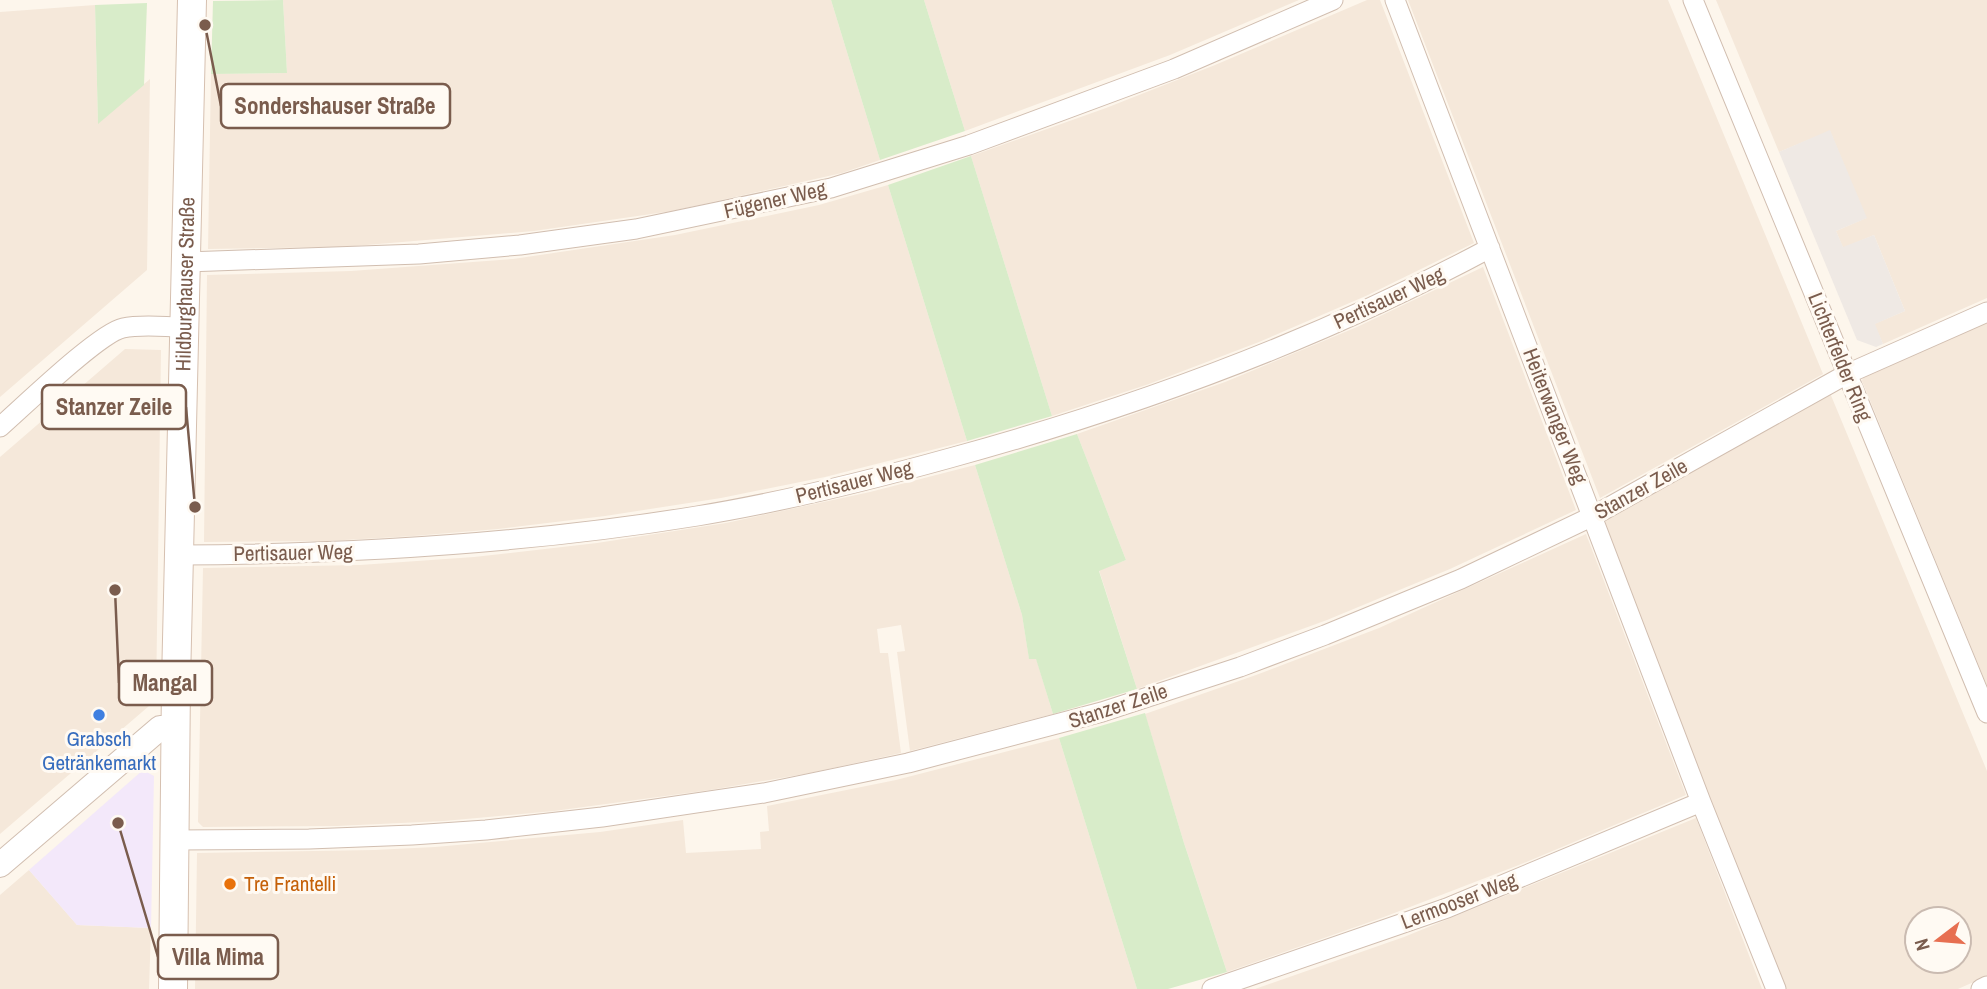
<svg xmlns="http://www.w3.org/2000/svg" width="1987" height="989" font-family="'Archivo Narrow',sans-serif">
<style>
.residential{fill:#f5e8da;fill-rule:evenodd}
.industrial{fill:#efe9e4}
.education{fill:#f3e8fa}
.green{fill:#d8ecc9}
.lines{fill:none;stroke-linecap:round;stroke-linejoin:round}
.minor-casing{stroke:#d1beb0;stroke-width:21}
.tertiary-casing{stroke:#d1beb0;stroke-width:26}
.secondary-casing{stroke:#d6c0b0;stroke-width:30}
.minor{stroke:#fff;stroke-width:19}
.tertiary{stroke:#fff;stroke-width:24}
.secondary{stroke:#fff;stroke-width:28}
.shop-dot{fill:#3f7fe0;stroke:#fffaf3;stroke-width:2.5}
.food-dot{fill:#e8710a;stroke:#fffaf3;stroke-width:2.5}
.labels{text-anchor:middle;stroke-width:6;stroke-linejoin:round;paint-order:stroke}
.street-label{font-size:21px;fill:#7a5c4d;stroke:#fffaf3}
.shop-label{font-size:21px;fill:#366cbe;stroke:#fffaf3}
.food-label{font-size:21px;fill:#c56008;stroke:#fffaf3;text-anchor:start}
.leader{fill:none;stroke:#7a5c4d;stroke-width:2.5}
.callout-dot{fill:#7a5c4d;stroke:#fffaf3;stroke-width:2.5}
.callout{fill:#fffaf3;stroke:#7a5c4d;stroke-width:2.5}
.callout-label{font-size:23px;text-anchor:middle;font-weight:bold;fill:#7a5c4d}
</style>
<rect width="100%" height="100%" fill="#fdf6ec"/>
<!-- residential -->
<path class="residential" d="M 283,0 L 831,0 L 880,160 L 842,173 L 672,211 L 534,231 L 342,247 L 208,249 L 211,74 L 287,73 Z
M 924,0 L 1299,0 L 1170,55 L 965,131 Z
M 1367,0 L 1380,0 L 1474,243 L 1368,295 L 1259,342 L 1149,384 L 1052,416 L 971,156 L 1106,108 L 1215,65 Z
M 1408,0 L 1668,0 L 1823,374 L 1600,498 Z
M 1716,0 L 1987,0 L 1987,298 L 1883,344 L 1874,324 L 1905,311 L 1874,235 L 1843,248 L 1836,231 L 1866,218 L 1830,131 L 1779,152 Z
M 95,5 L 98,123 L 150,79 L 147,270 L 0,397 L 0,12 Z
M 888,185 L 967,441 L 825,477 L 721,498 L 605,516 L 498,529 L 413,536 L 328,541 L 204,542 L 207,275 L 351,271 L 513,259 L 675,235 L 819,205 Z
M 1483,267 L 1576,510 L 1450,569 L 1327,620 L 1137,689 L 1099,570 L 1126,560 L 1077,434 L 1225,382 L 1357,327 Z
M 1987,320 L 1987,686 L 1862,381 L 1863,377 Z
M 125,349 L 161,350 L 156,700 L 0,834 L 0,457 Z
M 1830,393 L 1987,771 L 1987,976 L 1958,989 L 1784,989 L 1605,527 L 1605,520 ZM 1917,919 L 1959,919 L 1959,961 L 1917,961 Z
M 975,465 L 1022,615 L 1029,658 L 1036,658 L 1053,714 L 910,751 L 897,652 L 905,651 L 901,625 L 877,629 L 880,653 L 888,653 L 901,753 L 810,773 L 710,790 L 554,811 L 444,821 L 337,826 L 203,827 L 198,822 L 203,568 L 360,565 L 474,557 L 597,543 L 726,523 L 870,492 Z
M 1586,534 L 1686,795 L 1519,865 L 1384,917 L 1227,972 L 1184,843 L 1145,714 L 1256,675 L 1379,628 Z
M 1059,738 L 1137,989 L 195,989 L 197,853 L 374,850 L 435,847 L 600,832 L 683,820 L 686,853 L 761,849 L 760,832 L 769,831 L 767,806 L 896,780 Z
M 1696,818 L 1762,989 L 1255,989 L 1404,937 Z
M 29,870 L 77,925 L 151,928 L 149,989 L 0,989 L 0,895 Z"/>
<!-- industrial -->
<path class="industrial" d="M 1830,130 L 1867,218 L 1836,231 L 1843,247 L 1874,235 L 1905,311 L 1875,324 L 1883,344 L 1876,347 L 1857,340 L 1779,152 Z"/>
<!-- education -->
<path class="education" d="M 143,770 L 154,776 L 151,928 L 77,925 L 29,870 Z"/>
<!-- green -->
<path class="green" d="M 283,0 L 287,73 L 211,74 L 213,1 Z
M 831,0 L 924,0 L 965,131 L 880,160 Z
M 147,3 L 144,85 L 98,124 L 95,5 Z
M 971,156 L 1052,416 L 967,441 L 888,185 Z
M 1077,434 L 1126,560 L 1099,571 L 1137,689 L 1053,714 L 1036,659 L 1029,659 L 1022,615 L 975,465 Z
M 1145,713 L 1184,843 L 1227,972 L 1168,989 L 1137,989 L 1059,738 Z"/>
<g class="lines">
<defs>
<path id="minor" d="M 1395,0 L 1701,802 L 1776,989
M 1693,0 L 1987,713
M 186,262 L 419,254 L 520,245 L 636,229 L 831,188 L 969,145 L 1174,69 L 1333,0
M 0,427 C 23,407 99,333 123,328 C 141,324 165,327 183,327
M 180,555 C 355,554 525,544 697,516 C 783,502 867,481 950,458 C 1137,407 1319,340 1490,248
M 175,840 L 309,839 L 412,835 L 486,830 L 602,817 L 764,793 L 908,763 L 1102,712 L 1240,667 L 1325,635 L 1461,579 L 1593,516 L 1847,374 L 1987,312
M 1212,989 L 1447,908 L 1701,802
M 1981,989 L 1987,986"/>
<path id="tertiary" d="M 0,865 L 160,728 L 176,728"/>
<g id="secondary">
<path id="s1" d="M 173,989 L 176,682 L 192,0"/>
</g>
</defs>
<!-- minor casing -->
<use href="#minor" class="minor-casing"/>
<!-- tertiary casing -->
<use href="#tertiary" class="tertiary-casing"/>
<!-- secondary casing -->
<use href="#secondary" class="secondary-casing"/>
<!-- minor -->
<use href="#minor" class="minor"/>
<!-- tertiary -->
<use href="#tertiary" class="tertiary"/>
<!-- secondary -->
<use href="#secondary" class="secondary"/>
</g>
<!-- markers -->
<circle class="shop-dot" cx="99" cy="715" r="7"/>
<circle class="food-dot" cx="230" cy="884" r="7"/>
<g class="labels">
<!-- street labels -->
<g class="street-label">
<text transform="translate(775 200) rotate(-13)" y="7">Fügener Weg</text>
<text dy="7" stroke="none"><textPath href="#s1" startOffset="705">Hildburghauser Straße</textPath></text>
<text transform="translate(1389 298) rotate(-25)" y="7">Pertisauer Weg</text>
<text transform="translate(1840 357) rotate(68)" y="7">Lichterfelder Ring</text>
<text transform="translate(1555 416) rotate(69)" y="7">Heiterwanger Weg</text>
<text transform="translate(854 482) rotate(-14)" y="7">Pertisauer Weg</text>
<text transform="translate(1641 489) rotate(-29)" y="7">Stanzer Zeile</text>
<text transform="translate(293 553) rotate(-1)" y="7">Pertisauer Weg</text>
<text transform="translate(1118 706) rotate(-18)" y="7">Stanzer Zeile</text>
<text transform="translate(1459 901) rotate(-21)" y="7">Lermooser Weg</text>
</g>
<!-- shop labels -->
<g class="shop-label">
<text x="99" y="746">Grabsch<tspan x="99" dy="24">Getränkemarkt</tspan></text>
</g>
<!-- food labels -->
<g class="food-label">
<text x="244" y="891">Tre Frantelli</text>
</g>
</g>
<!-- callouts -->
<path class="leader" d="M205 25L221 106M195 507L186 407M115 590L119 683M118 823L158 957"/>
<g class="callout-dot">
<circle cx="205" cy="25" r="7"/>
<circle cx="195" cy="507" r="7"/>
<circle cx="115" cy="590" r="7"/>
<circle cx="118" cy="823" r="7"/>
</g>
<g class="callout">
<rect x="221" y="84" width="229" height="44" rx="7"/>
<rect x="42" y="385" width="144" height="44" rx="7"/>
<rect x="119" y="661" width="93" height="44" rx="7"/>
<rect x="158" y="935" width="120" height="44" rx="7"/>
</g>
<g class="callout-label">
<text x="335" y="114">Sondershauser Straße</text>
<text x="114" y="415">Stanzer Zeile</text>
<text x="165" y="691">Mangal</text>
<text x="218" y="965">Villa Mima</text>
</g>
<!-- north arrow -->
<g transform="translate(1938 940) rotate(254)"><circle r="33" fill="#fffaf3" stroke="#cabbb1" stroke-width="2"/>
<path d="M0-5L12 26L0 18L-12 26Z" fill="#e76f51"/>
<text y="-10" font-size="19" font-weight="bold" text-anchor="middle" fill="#7a5c4d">N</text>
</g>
</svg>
